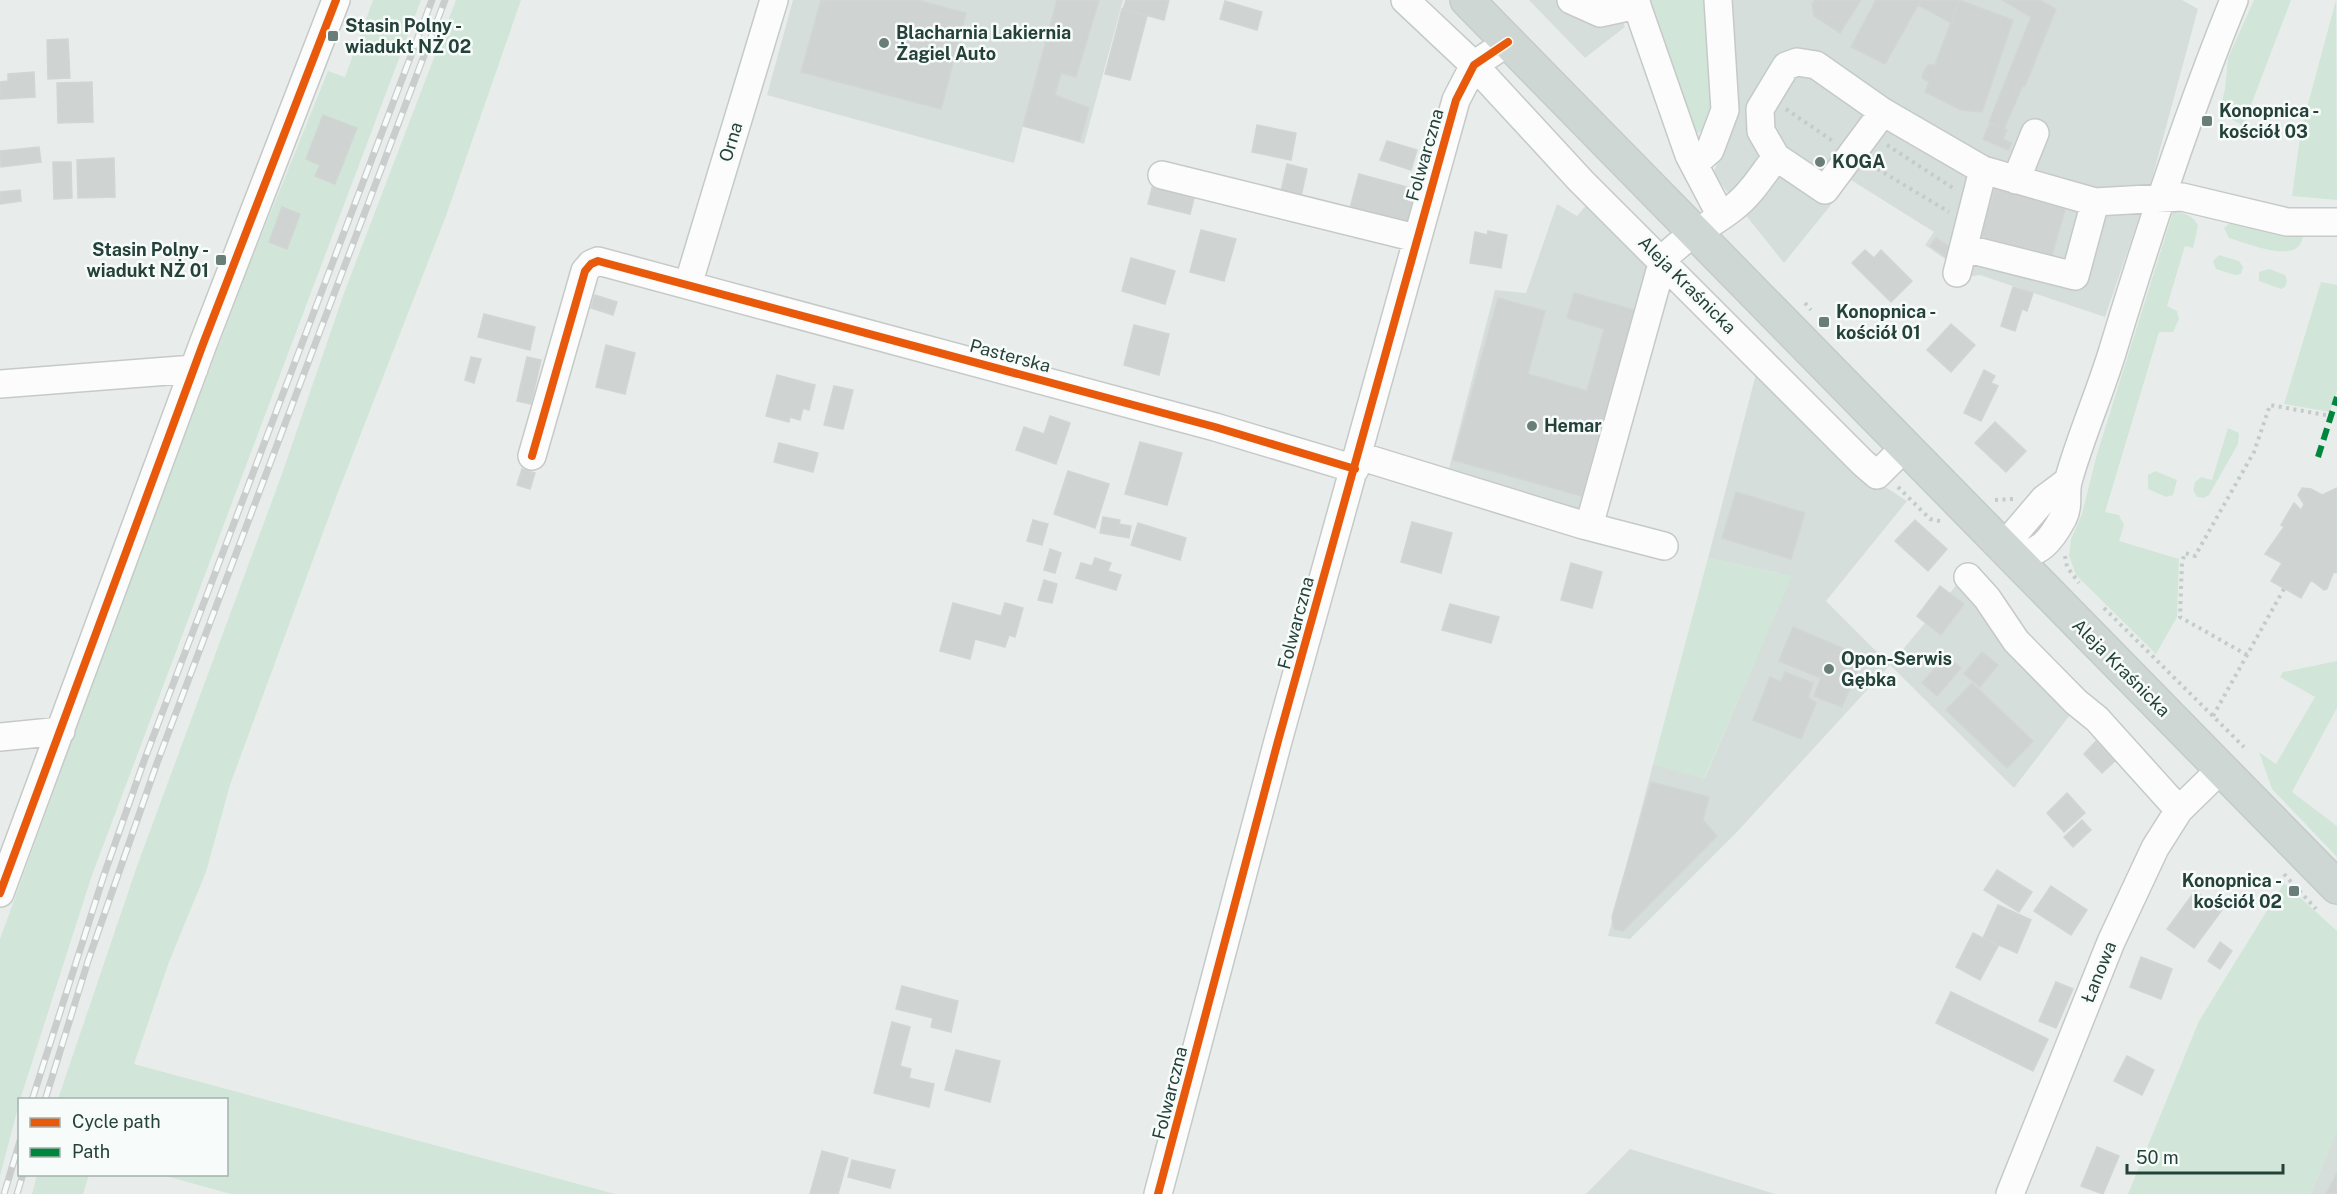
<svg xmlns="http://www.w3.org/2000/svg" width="2337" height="1194" font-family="'Public Sans',sans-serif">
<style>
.built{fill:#d6dedb}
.green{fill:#d1e6d8}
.building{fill:#cfd4d2;stroke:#d1d6d4;stroke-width:1.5}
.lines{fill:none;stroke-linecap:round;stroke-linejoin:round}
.minor-casing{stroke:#c5cac8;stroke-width:30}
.major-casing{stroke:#c3ccc9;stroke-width:36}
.path{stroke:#c3ccca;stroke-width:4;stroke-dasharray:3 4.5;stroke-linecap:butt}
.minor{stroke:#fcfcfc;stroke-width:27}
.major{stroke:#cfd7d5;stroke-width:33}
.rail-casing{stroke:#c9cdcc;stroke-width:7}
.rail{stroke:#f7fbf9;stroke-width:4.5;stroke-dasharray:14;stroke-linecap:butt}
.quiet{stroke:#00873e;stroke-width:6;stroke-dasharray:12 6;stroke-linecap:butt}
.cycleway-casing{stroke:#f7fbf9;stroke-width:11}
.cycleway{stroke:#e8590c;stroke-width:8}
.poi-dot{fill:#697e78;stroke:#f7fbf9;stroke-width:2}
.labels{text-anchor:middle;stroke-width:5;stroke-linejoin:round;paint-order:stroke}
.poi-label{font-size:18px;font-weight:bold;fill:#24423a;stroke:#f7fbf9;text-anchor:start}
.street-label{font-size:18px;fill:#24423a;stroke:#f7fbf9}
</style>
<rect width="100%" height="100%" fill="#e8edeb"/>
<!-- built -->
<path class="built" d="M 793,0 L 1123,0 L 1084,144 L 1023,126 L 1014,163 L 767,95 Z
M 1529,0 L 1615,0 L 1625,27 L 1585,58 Z
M 1723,0 L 2182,0 L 2198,9 L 2150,186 L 2105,317 L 1980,275 L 1951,279 L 1955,266 L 1925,245 L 1934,232 L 1851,180 L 1784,263 L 1713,174 L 1732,124 Z
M 1589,202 L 1653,265 L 1584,515 L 1447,476 L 1495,290 L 1526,293 L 1557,204 L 1577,216 Z
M 1757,370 L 1839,457 L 1907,501 L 1826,601 L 1890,665 L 1959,582 L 2073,711 L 2014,788 L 1890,665 L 1737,832 L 1630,939 L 1608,936 L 1653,764 L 1705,778 L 1791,576 L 1708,558 Z
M 2337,1130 L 2337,1194 L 2311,1194 L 2336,1131 Z
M 1630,1149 L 1775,1194 L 1586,1194 Z"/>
<!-- green -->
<path class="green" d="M 373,0 L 421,0 L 91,878 L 20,1100 L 0,1176 L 0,939 L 128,586 L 247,271 L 328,71 L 345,77 Z
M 456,0 L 521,0 L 446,216 L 335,500 L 230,785 L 206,872 L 169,962 L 134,1064 L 615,1194 L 231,1194 L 162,1175 L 226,1174 L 226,1100 L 58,1099 L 137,866 L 283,471 L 344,293 Z
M 1649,0 L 1712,0 C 1715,44 1727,92 1701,132 L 1697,133 L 1691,126 Z
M 2254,0 L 2291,0 L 2243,126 L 2219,112 L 2225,89 L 2228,58 Z
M 2336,0 L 2337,200 L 2292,196 L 2301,130 Z
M 2173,212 C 2182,211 2196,217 2198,226 L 2193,248 L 2185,246 L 2167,306 L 2177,311 L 2179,319 L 2173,332 L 2159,332 L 2105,512 L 2119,515 L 2124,525 L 2119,541 L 2179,559 L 2177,617 L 2156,654 L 2076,575 L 2069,556 L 2071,539 L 2082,514 L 2097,454 Z
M 2231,222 L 2303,235 C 2301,267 2247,243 2229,238 L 2224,228 Z
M 2219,255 L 2239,261 L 2243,267 L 2241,274 L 2235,275 L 2216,269 L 2213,261 Z
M 2269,269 L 2285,275 L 2287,281 L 2285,287 L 2281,289 L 2259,281 L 2259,272 Z
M 2321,282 L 2337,285 L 2337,391 L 2330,412 L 2284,404 Z
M 2228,428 L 2239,433 L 2238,444 L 2209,495 L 2204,498 L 2197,497 L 2193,490 L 2195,482 L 2201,477 L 2212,480 Z
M 2155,471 L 2177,480 L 2173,495 L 2166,497 L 2148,489 L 2148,475 Z
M 1708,558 L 1792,576 L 1704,779 L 1653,764 Z
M 2337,661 L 2337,708 L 2292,792 L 2337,826 L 2337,857 L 2272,789 L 2259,752 L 2276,764 L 2315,697 L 2280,677 L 2283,672 Z
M 2284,883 L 2337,931 L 2337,1130 L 2311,1194 L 2128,1194 L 2199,1021 Z
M 37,1175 L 37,1174 L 89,1175 L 83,1194 L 32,1194 Z"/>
<!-- building -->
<path class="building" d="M 821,0 L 917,0 L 966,13 L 941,109 L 801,72 Z
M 1057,0 L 1099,0 L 1076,77 L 1061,73 L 1055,95 L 1089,108 L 1080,141 L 1023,126 Z
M 1126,0 L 1169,0 L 1164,20 L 1123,9 Z
M 1815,0 L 1861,0 L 1840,33 L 1814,16 L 1812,4 Z
M 1876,0 L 1921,0 L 1885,64 L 1851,47 Z
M 1921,0 L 1959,0 L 1951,23 L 1918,5 Z
M 1959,0 L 2013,20 L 1982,112 L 1961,110 L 1925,92 L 1929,82 L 1922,78 L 1923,73 L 1928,65 L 1935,65 Z
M 2002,0 L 2040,0 L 2056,9 L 2025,86 L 2023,85 L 2004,129 L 1989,122 L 2031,17 Z
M 1225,1 L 1262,12 L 1257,30 L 1220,19 Z
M 1122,9 L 1147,16 L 1130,80 L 1105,74 Z
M 68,39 L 70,78 L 48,79 L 47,40 Z
M 34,72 L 35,97 L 0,99 L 0,82 L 8,81 L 8,74 Z
M 92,82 L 93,122 L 58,123 L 57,83 Z
M 323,115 L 357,128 L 335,184 L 315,176 L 320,165 L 306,159 Z
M 1990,123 L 2007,130 L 2003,139 L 2012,143 L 2008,150 L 1983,139 Z
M 1257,125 L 1296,133 L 1291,160 L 1252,152 Z
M 1387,141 L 1417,150 L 1411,170 L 1380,160 Z
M 39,147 L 41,162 L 1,167 L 0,151 Z
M 114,158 L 115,197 L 78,198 L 77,160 Z
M 53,162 L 71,162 L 72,198 L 54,199 Z
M 1287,164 L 1307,169 L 1300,201 L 1280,196 Z
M 1359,174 L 1418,190 L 1407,227 L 1349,212 Z
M 1154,180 L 1196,190 L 1190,214 L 1148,204 Z
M 1995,186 L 2066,206 L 2051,259 L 1980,238 Z
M 20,190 L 21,201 L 0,204 L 0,192 Z
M 282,207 L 300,214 L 287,249 L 269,242 Z
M 1201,230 L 1236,239 L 1224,281 L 1190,272 Z
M 1488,231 L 1507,235 L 1501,268 L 1470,263 L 1475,232 L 1487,235 Z
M 1936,238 L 1956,251 L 1950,260 L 1930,246 Z
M 1865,250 L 1874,258 L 1881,250 L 1912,281 L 1891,302 L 1852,263 Z
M 1131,258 L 1175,271 L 1165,304 L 1122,291 Z
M 2013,287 L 2033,293 L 2027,311 L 2022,309 L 2015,331 L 2001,326 Z
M 1574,293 L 1634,310 L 1582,496 L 1453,460 L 1498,298 L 1545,311 L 1528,374 L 1587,391 L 1604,329 L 1567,318 Z
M 595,295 L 617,302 L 613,315 L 591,308 Z
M 484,314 L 535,327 L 530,350 L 478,337 Z
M 1951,324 L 1975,345 L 1951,372 L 1927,350 Z
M 1134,325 L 1169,334 L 1159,375 L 1124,365 Z
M 606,345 L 635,353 L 625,394 L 596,387 Z
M 471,357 L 481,359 L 474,383 L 465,380 Z
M 527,357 L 541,360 L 531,404 L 517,401 Z
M 1984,370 L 1995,376 L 1991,383 L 1998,386 L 1981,421 L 1964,413 Z
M 777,375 L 815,385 L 809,410 L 803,408 L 800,420 L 790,417 L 789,422 L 766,416 Z
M 834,386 L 853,390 L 843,429 L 824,425 Z
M 1050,416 L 1070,423 L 1056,464 L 1016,450 L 1024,427 L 1044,434 Z
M 1995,422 L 2026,451 L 2006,472 L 1975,443 Z
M 1140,442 L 1182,453 L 1167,505 L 1125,494 Z
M 779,443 L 818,453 L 813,472 L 774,462 Z
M 522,469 L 535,473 L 530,489 L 517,485 Z
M 1068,471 L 1109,484 L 1095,528 L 1054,514 Z
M 2302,488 L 2311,489 L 2322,495 L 2337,488 L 2337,572 L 2333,573 L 2327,589 L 2324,590 L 2311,580 L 2301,598 L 2271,581 L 2282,563 L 2265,554 L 2284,527 L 2281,525 L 2294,503 L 2301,510 L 2304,504 L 2298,495 Z
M 1736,492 L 1805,513 L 1791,559 L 1722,538 Z
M 1103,517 L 1120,520 L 1119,524 L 1131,526 L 1129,538 L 1100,533 Z
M 1033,520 L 1048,524 L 1042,545 L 1027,541 Z
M 1915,520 L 1947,549 L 1928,571 L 1895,541 Z
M 1412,522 L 1452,533 L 1441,573 L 1401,562 Z
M 1138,523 L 1186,538 L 1180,560 L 1131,545 Z
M 1050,549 L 1061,553 L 1055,573 L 1044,570 Z
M 1095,558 L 1111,563 L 1108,571 L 1121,575 L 1116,590 L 1076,578 L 1081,563 L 1092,566 Z
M 1571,563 L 1602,572 L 1592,608 L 1561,600 Z
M 1044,580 L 1057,584 L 1052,603 L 1038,600 Z
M 1940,586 L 1964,604 L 1941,635 L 1917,616 Z
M 953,603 L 1001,616 L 1005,603 L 1023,608 L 1015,637 L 1009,635 L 1005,647 L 975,639 L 970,659 L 940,651 Z
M 1450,604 L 1499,617 L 1491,643 L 1442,630 Z
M 1793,627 L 1863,657 L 1842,707 L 1814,696 L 1821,678 L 1779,661 Z
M 1982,652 L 1998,665 L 1980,687 L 1964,674 Z
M 1946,655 L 1961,668 L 1937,696 L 1922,683 Z
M 1785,672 L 1813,683 L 1808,697 L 1816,703 L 1801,739 L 1753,720 L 1770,677 L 1781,682 Z
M 1972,683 L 2033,741 L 2007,768 L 1946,710 Z
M 2096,741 L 2115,761 L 2102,773 L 2084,754 Z
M 1651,782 L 1709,797 L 1703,820 L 1717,836 L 1623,931 L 1614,929 L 1612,917 Z
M 2067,793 L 2085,813 L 2064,832 L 2047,813 Z
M 2082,820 L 2091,830 L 2073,847 L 2064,837 Z
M 1997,870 L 2032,892 L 2019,912 L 1984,890 Z
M 2051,886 L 2087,910 L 2071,935 L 2034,911 Z
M 2195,891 L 2222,910 L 2194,948 L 2167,929 Z
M 1998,905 L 2031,920 L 2017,953 L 1983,938 Z
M 1973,933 L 1998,946 L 1980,980 L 1956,967 Z
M 2220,942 L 2232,951 L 2220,969 L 2208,961 Z
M 2141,957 L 2172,969 L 2161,999 L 2130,987 Z
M 2056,982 L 2073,989 L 2056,1028 L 2039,1021 Z
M 902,986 L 958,1001 L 951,1032 L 931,1027 L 933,1018 L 896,1009 Z
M 1951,992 L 2048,1039 L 2033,1071 L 1936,1023 Z
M 892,1022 L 910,1027 L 900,1066 L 911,1069 L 909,1078 L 934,1084 L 929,1107 L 874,1093 Z
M 956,1050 L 1000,1061 L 990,1102 L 945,1090 Z
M 2127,1056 L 2154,1070 L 2142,1095 L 2114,1081 Z
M 2097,1147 L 2119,1156 L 2103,1194 L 2081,1186 Z
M 822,1151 L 848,1158 L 838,1194 L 810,1194 Z
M 852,1160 L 895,1170 L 890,1188 L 848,1177 Z
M 2337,1173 L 2337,1194 L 2326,1194 Z"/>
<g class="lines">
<defs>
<path id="minor" d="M 1405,0 L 1474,65 L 1581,181 L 1863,463 L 1877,475 L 1904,448
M 1571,0 L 1600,13 L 1637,5
M 1635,0 L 1689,155 L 1721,216
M 1883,112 L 1825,190 L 1776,157 L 1761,131 L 1760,109 L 1786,66 L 1797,62 L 1816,65 L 1883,112 L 1983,170 L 2095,202 L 2182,197 L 2287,222 L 2337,222
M 1694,164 L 1710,150 L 1725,110 L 1718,0
M 1162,175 L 1416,238
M 2016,180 L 2035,133
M 1964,248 L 2075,276 L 2095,202
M 1957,273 L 1983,170
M 688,285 L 774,0
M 0,384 L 194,369
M 532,456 L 585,271 L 591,264 L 598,261 L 1215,427 L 1355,469
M 1359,456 L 1583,525 L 1591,519 L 1663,260 C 1682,237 1711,226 1734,207 C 1751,194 1763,174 1776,157
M 2068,481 L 2044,499 L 2015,533 L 2013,559 C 2041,551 2049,544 2063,518 C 2070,504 2064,492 2069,478 C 2081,436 2099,395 2112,353 C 2148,234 2187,116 2234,0
M 1583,525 L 1664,546
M 1968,577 L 1987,598 L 2016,641 L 2076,702 L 2097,719 L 2179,810
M 0,737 L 61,731
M 0,893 L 203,344 L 336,0
M 1158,1194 L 1278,741 L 1456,100 L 1474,65 L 1508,42
M 2010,1194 L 2111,942 L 2155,848 L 2179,810 L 2221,769"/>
<path id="major" d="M 1467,0 L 2337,887"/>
</defs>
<!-- minor casing -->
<use href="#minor" class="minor-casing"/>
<!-- major casing -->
<use href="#major" class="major-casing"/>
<!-- path -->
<path class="path" d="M 1786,109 L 1834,142
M 1887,145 L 1956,190
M 1871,165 L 1949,212
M 1805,303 L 1811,310
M 1898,487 L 1930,519 L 1940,521
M 1995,500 L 2014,499
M 2065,556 L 2067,567 L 2079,583
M 2104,608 L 2244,747
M 2247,655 L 2180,617 L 2182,562 L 2185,553 L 2195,556 L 2254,452 L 2270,405 L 2331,416
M 2213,716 L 2285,587
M 2284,874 L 2316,909"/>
<!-- minor -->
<use href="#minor" class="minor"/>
<!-- major -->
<use href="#major" class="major"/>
<defs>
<path id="rail" d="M 32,1100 L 104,875 L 144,761 L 432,0
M 45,1100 L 88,961 L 157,763 L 445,0
M 4,1194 L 20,1141
M 17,1194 L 23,1174"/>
</defs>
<!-- rail casing -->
<use href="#rail" class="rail-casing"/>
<!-- rail -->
<use href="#rail" class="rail"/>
<!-- quiet -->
<path class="quiet" d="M 2318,457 L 2337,397"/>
<defs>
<path id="cycleway" d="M 532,456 L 585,271 L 591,264 L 598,261 L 1215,427 L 1355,469
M 0,893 L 203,344 L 336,0
M 1158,1194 L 1278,741 L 1456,100 L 1474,65 L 1508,42"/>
</defs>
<!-- cycleway casing -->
<use href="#cycleway" class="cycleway-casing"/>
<!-- cycleway -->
<use href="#cycleway" class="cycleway"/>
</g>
<!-- markers -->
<g class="poi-dot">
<rect x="327" y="30" width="12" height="12" rx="3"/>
<circle cx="884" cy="43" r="6"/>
<rect x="2201" y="115" width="12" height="12" rx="3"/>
<circle cx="1820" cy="162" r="6"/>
<rect x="215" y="254" width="12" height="12" rx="3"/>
<rect x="1818" y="316" width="12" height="12" rx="3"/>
<circle cx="1532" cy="426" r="6"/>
<circle cx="1829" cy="669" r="6"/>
<rect x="2288" y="885" width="12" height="12" rx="3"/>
</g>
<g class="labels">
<!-- poi labels -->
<g class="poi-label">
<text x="345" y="32">Stasin Polny -<tspan x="345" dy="21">wiadukt NŻ 02</tspan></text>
<text x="896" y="39">Blacharnia Lakiernia<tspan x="896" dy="21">Żagiel Auto</tspan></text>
<text x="2219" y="117">Konopnica -<tspan x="2219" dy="21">kościół 03</tspan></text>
<text x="1832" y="168">KOGA</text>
<text x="209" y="256" text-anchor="end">Stasin Polny -<tspan x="209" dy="21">wiadukt NŻ 01</tspan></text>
<text x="1836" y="318">Konopnica -<tspan x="1836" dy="21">kościół 01</tspan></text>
<text x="1544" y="432">Hemar</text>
<text x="1841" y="665">Opon-Serwis<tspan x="1841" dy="21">Gębka</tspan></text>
<text x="2282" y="887" text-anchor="end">Konopnica -<tspan x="2282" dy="21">kościół 02</tspan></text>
</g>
<!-- street labels -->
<g class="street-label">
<text transform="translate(731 142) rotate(-73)" y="6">Orna</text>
<text transform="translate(1425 155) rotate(-74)" y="6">Folwarczna</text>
<text transform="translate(1687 285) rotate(45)" y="6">Aleja Kraśnicka</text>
<text transform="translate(1010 356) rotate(15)" y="6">Pasterska</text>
<text transform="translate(1296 623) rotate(-75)" y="6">Folwarczna</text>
<text transform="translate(2121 668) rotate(45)" y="6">Aleja Kraśnicka</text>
<text transform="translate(2099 972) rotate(-68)" y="6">Łanowa</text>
<text transform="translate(1170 1093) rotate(-76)" y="6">Folwarczna</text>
</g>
</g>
<!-- legend -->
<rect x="18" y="1098" width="210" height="78" fill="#f7fbf9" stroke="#a3b1ad" stroke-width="1.5"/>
<rect x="30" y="1118" width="30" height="9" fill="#e8590c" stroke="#a3b1ad" stroke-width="1.5"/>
<text x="72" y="1128" font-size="18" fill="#24423a">Cycle path</text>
<rect x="30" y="1148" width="30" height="9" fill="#00873e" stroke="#a3b1ad" stroke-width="1.5"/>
<text x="72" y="1158" font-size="18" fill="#24423a">Path</text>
<!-- scale -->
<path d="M2127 1164v9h156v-9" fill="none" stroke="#24423a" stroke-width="3"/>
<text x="2136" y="1164" font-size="18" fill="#24423a" stroke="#f7fbf9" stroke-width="4.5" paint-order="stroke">50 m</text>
</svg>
